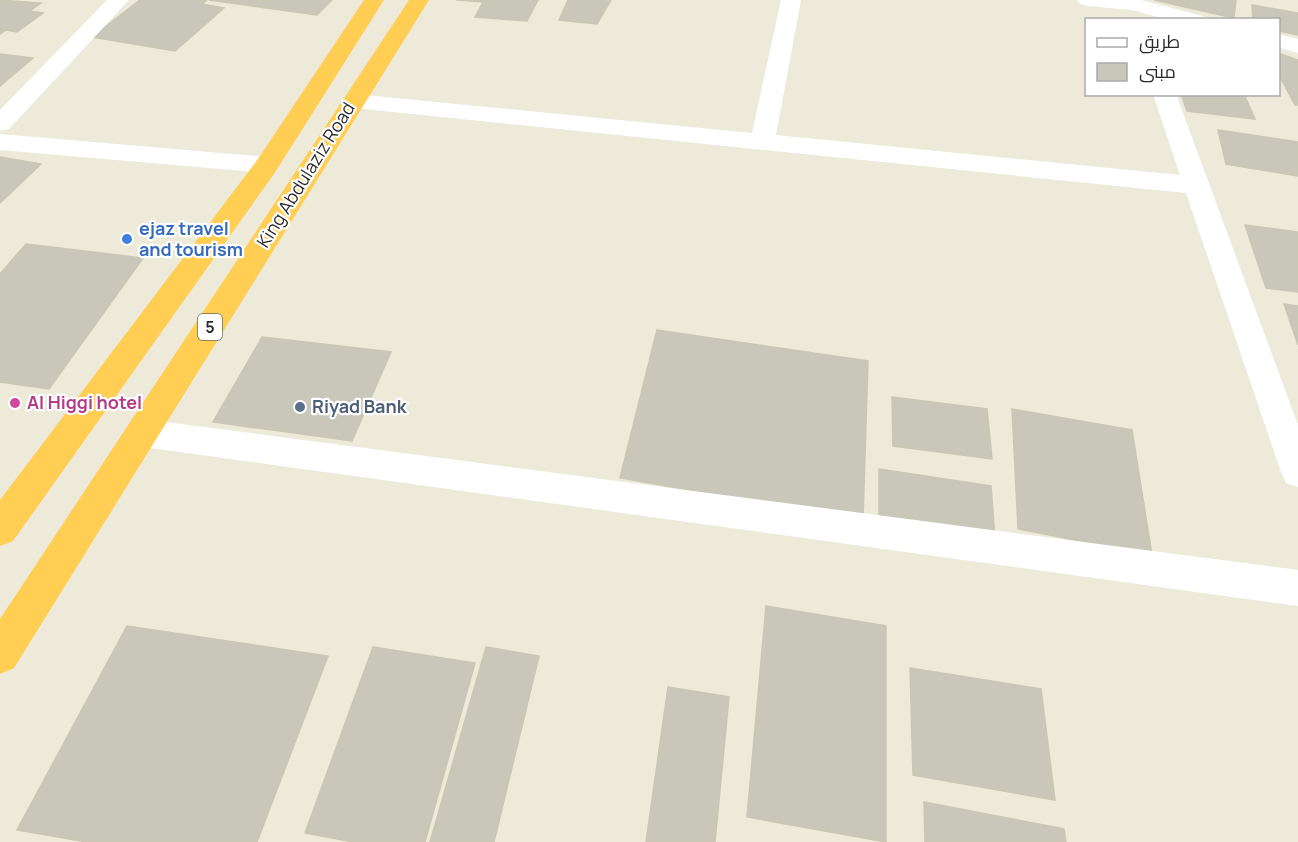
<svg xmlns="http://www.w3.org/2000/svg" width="1298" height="842" font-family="Manrope,Cairo,sans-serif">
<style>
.building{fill:#c8c7ba;stroke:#c9c7b4;stroke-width:1.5}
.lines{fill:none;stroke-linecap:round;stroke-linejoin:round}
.minor{fill:#fff;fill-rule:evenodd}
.highway{fill:#ffce53;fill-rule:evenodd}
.shop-dot{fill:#3f7fe0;stroke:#fff;stroke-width:2}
.hotel-dot{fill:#d1479c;stroke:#fff;stroke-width:2}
.service-dot{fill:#5c6f8a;stroke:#fff;stroke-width:2}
.labels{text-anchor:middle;stroke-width:4.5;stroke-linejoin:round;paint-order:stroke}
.shield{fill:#fff;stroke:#6a6a6a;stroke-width:1.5}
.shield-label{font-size:16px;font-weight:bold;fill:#2a2a2a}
.street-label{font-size:18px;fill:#2a2a2a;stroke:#fff}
.shop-label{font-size:18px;font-weight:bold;fill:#366cbe;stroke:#fff;text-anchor:start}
.hotel-label{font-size:18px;font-weight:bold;fill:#b23c85;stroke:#fff;text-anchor:start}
.service-label{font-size:18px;font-weight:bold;fill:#4e5e75;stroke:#fff;text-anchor:start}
</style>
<rect width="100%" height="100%" fill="#edeada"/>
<!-- building -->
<path class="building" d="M 0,0 L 41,3 L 30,11 L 43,13 L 17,32 L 6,30 L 0,34 Z
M 140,0 L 207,0 L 202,4 L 224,8 L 175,51 L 92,37 Z
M 209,0 L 332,0 L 317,15 Z
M 456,0 L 538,0 L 527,21 L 475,17 L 483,2 Z
M 568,0 L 611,0 L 597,24 L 559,20 Z
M 1154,0 L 1236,0 L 1234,18 Z
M 1252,5 L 1298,13 L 1298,35 L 1278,31 L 1278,20 L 1253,20 Z
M 1278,53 L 1298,60 L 1298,105 L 1295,105 L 1278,73 Z
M 0,54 L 33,58 L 0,86 Z
M 1181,94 L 1244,94 L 1255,119 L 1187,111 Z
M 1218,130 L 1298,142 L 1298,176 L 1226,164 Z
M 0,157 L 41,164 L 0,203 Z
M 1245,225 L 1298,232 L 1298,292 L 1266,288 Z
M 26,244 L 143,258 L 49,389 L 0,382 L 0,274 Z
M 1284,304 L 1298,306 L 1298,345 Z
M 657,330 L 868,361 L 863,520 L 620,478 Z
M 262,337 L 391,352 L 352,441 L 213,422 Z
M 892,397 L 987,409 L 992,459 L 893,446 Z
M 1012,409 L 1132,430 L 1152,555 L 1018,529 Z
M 879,469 L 991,486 L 995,538 L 879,518 Z
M 766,606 L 886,626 L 886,842 L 747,817 Z
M 127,626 L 328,656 L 257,842 L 87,842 L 17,830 Z
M 373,647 L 475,663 L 425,842 L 353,842 L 305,833 Z
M 486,647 L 539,656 L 494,842 L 430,842 Z
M 910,668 L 1041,689 L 1055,800 L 913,775 Z
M 668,687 L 729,697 L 715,842 L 646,842 Z
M 924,802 L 1064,829 L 1066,842 L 925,842 Z"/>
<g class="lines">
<!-- minor -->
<path class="minor" d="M 107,0 L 129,0 L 9,129 L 0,131 L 0,110 Z
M 781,0 L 801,0 L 776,135 L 1180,175 L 1153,94 L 1176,94 L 1298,425 L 1298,487 L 1286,483 L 1281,472 L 1186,193 L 354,108 L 346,106 L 342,101 L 346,96 L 354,94 L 752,133 Z
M 1077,0 L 1141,0 L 1203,16 L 1206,20 L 1169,20 L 1132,10 L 1087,6 L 1080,4 Z
M 1278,34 L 1298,39 L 1298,53 L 1278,47 Z
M 0,134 L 267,157 L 276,159 L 280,165 L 276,171 L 267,173 L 0,150 Z
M 143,419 L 1298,570 L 1298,606 L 143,447 L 131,443 L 126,433 L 131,423 Z"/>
<!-- highway -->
<path class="highway" d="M 364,0 L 384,0 L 276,171 L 13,541 L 0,546 L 0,500 L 258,159 Z
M 409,0 L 429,0 L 14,668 L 0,674 L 0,619 Z"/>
</g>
<!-- markers -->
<circle class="shop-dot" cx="127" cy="239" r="6"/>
<circle class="hotel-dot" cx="15" cy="403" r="6"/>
<circle class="service-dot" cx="300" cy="407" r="6"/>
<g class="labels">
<!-- shield labels -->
<rect class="shield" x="198" y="314" width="24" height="26" rx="4.5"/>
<g class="shield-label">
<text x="210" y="333">5</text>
</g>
<!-- street labels -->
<g class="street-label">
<text transform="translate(306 175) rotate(-58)" y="6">King Abdulaziz Road</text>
</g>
<!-- shop labels -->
<g class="shop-label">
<text x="139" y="235">ejaz travel<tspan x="139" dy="21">and tourism</tspan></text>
</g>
<!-- hotel labels -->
<g class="hotel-label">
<text x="27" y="409">Al Higgi hotel</text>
</g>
<!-- service labels -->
<g class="service-label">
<text x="312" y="413">Riyad Bank</text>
</g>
</g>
<!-- legend -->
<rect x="1085" y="18" width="195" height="78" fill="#ffffff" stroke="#aaaaaa" stroke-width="1.5"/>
<rect x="1097" y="38" width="30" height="9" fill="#ffffff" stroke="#aaaaaa" stroke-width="1.5"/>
<text x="1139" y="48" font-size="18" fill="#2a2a2a">طريق</text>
<rect x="1097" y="63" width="30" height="18" fill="#c8c7ba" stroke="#aaaaaa" stroke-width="1.5"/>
<text x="1139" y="78" font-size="18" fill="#2a2a2a">مبنى</text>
</svg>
